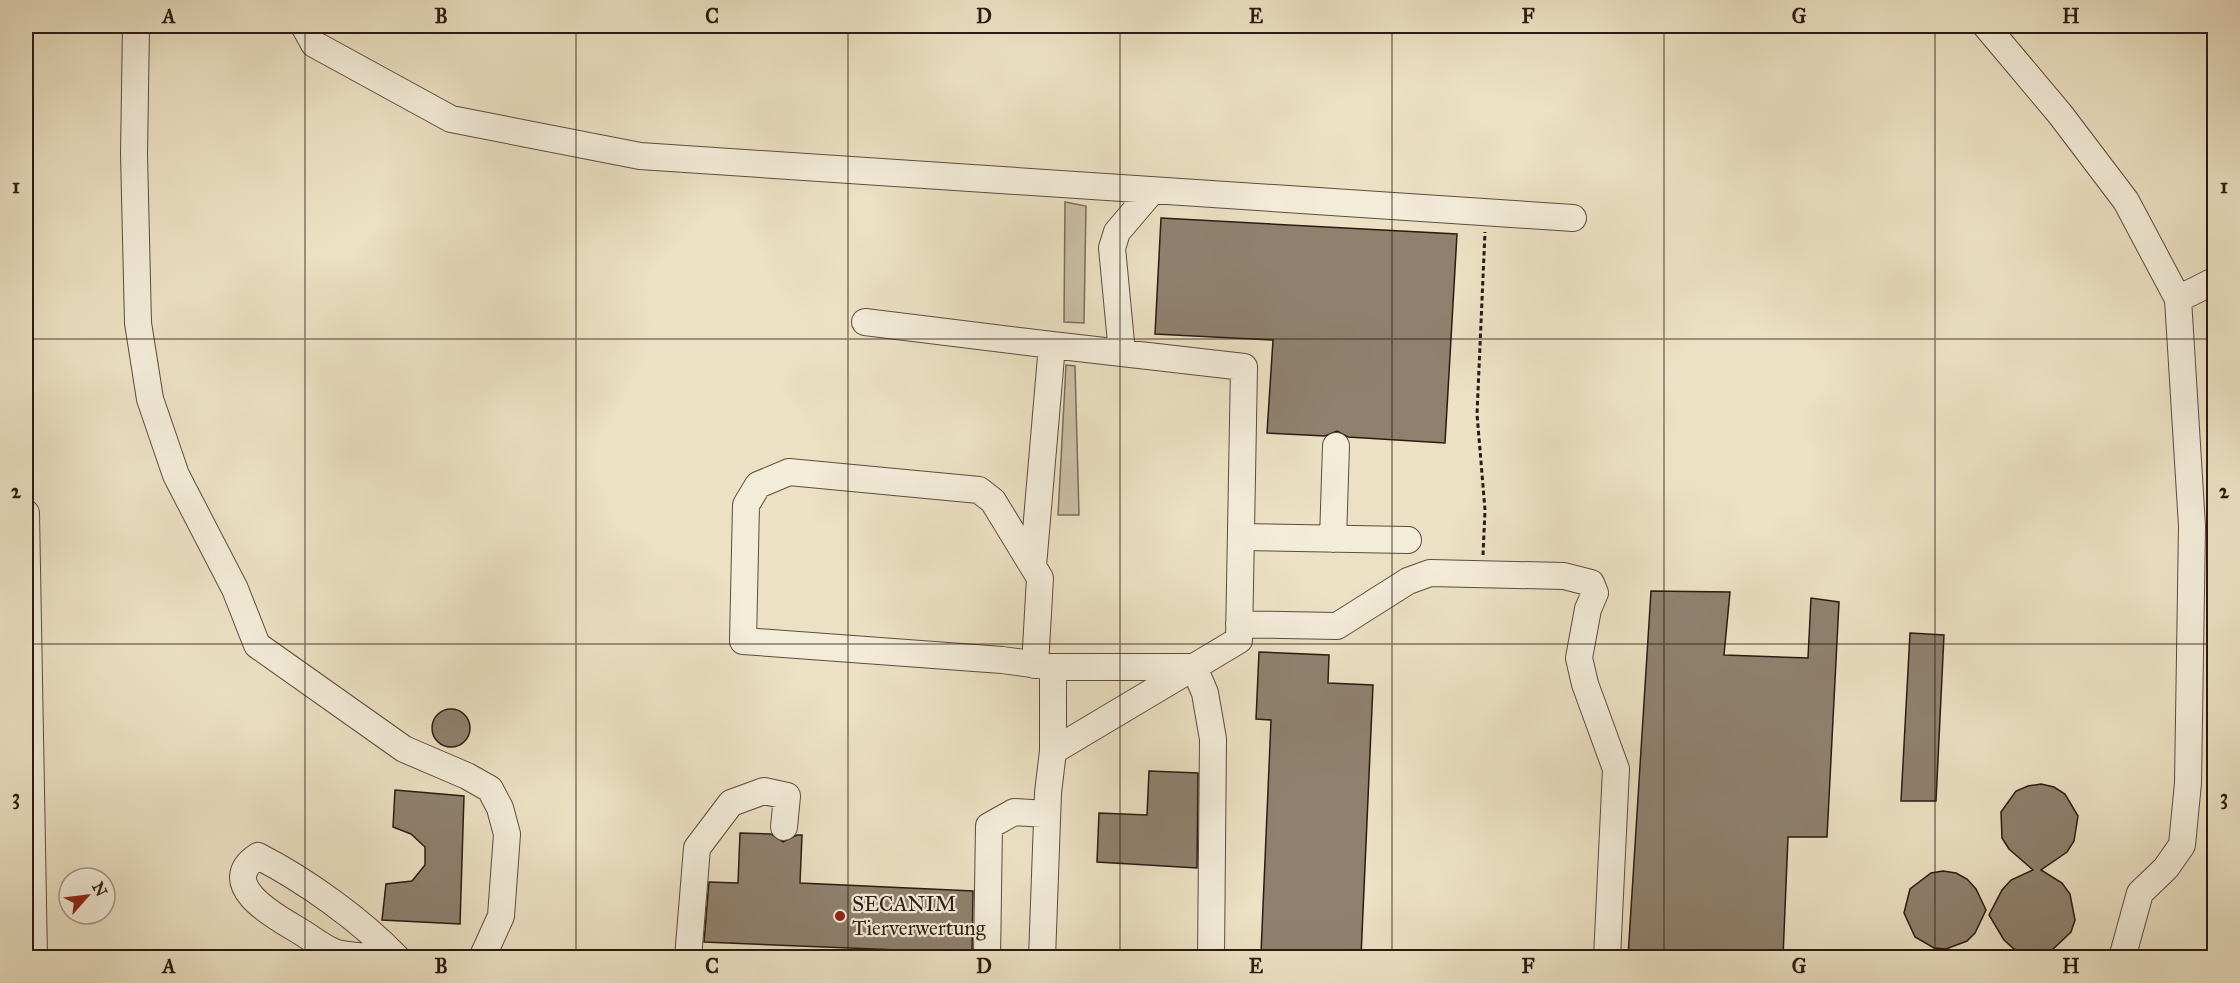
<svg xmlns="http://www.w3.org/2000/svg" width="2240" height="983" font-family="'IM FELL Great Primer',serif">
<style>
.green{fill:#cbbfa6;stroke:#7c6c5c;stroke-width:1.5}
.building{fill:#90816f;stroke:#2c1a12;stroke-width:1.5}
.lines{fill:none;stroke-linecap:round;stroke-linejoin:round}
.minor-casing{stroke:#5c4c3e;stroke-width:28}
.path{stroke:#2c1a12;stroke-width:3;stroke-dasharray:4.5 3;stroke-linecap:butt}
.minor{stroke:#f3ecd9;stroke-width:26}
.grid{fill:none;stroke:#2c1a12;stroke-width:1.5;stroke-opacity:0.55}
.poi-dot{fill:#8f2418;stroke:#f3ecd9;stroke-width:2}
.labels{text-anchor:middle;stroke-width:4.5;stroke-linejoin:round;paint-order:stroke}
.poi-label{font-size:21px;fill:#2c1a12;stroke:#f3ecd9;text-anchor:start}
.neatline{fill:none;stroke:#2c1a12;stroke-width:2}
.grid-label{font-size:20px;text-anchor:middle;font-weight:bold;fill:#2c1a12}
</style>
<rect width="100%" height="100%" fill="#ece1c4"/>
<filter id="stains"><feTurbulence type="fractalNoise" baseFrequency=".00333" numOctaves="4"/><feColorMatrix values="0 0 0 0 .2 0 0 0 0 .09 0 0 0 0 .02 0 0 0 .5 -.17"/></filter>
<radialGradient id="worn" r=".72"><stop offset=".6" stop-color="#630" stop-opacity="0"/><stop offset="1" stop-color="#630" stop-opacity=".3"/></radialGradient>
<!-- green -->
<path class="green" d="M 1065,202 L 1086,206 L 1084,323 L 1064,322 Z
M 1066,365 L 1075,366 L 1079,515 L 1058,515 Z"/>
<!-- building -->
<path class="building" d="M 1161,218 L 1457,234 L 1445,443 L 1348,437 L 1337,431 L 1325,436 L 1267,433 L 1273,340 L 1155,334 Z
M 1651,591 L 1730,592 L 1724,655 L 1808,658 L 1811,598 L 1839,602 L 1827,837 L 1788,837 L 1783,957 L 1628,957 Z
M 1910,633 L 1944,635 L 1936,801 L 1901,801 Z
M 1259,652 L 1329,655 L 1328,683 L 1373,685 L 1361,957 L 1261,953 L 1271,720 L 1256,719 Z
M432 728a19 19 0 1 1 38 0a19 19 0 1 1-38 0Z
M 1149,771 L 1198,773 L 1197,868 L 1097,862 L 1099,813 L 1147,815 Z
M 2041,784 L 2054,787 L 2065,794 L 2078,816 L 2074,841 L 2067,852 L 2041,870 L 2062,883 L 2070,894 L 2075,920 L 2071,932 L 2052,950 L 2026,953 L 2014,949 L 2004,940 L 1989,915 L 2002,890 L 2011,880 L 2033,870 L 2009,849 L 2002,838 L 2001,812 L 2016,791 L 2028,786 Z
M 395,790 L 464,796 L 460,924 L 382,920 L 386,884 L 412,881 L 425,865 L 425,847 L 411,834 L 393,827 Z
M 740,833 L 771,834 L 783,842 L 797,835 L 802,835 L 800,883 L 973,891 L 972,953 L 704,942 L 709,882 L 738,883 Z
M 1943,871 L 1956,873 L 1967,879 L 1976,889 L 1986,910 L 1975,933 L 1967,941 L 1946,949 L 1934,948 L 1915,937 L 1904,913 L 1910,889 L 1931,873 Z"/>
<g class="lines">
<defs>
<path id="minor" d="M 136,26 L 134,154 L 138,323 L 150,399 L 176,475 L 235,589 L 257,645 L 404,749 L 467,776 L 490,789 L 500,808 L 507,834 L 501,916 L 482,958
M 304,26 L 314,44 L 451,119 L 640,156 L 1573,218
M 1986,26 L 2060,114 L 2126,201 L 2178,299 L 2192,526 L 2188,783 L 2182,845 L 2166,868 L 2140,893 L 2122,958
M 2178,299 L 2214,281
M 865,322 L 1052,345 L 1033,566
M 1052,345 L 1244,367 L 1239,640 L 1194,667 L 1053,667
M 1122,353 L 1112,248 L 1117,232 L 1152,191
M 26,513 L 34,958
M 1241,537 L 1408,540
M 1333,539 L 1336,446
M 1239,624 L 1337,626 L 1408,581 L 1430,573 L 1564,576 L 1591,583 L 1595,593 L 1588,609 L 1579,658 L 1585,684 L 1616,769 L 1607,958
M 1035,665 L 1040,578 L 993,501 L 979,490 L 789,472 L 758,485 L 746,505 L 743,641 L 1002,660 L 1053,667 L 1053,751
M 385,958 C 370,956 348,957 334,952 C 322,947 310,937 298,930 C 276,917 215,884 258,856 C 305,880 361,920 397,958
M 688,958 L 697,848 L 731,803 L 764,791 L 787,796 L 784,827
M 987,958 L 989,826 L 1014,812 L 1047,814
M 1042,958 L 1048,793 L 1053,751 L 1194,667 L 1205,693 L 1213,739 L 1211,958"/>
</defs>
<!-- minor casing -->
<use href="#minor" class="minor-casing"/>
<!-- path -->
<path class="path" d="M 1483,555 L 1485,510 L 1477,414 L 1485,232"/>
<!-- minor -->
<use href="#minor" class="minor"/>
</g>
<!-- grid -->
<path class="grid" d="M 305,26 L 305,958M 576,26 L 576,958M 848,26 L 848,958M 1120,26 L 1120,958M 1392,26 L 1392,958M 1664,26 L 1664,958M 1935,26 L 1935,958M 26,339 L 2214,339M 26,644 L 2214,644"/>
<!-- markers -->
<circle class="poi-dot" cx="840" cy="916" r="6"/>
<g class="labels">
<!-- poi labels -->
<g class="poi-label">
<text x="852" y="911">SECANIM<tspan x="852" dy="24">Tierverwertung</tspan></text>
</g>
</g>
<!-- margin -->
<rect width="2240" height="983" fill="none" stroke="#ece1c4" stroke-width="66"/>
<!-- north arrow -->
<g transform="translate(87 896) rotate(62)"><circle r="28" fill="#f3ecd9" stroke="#a39889" stroke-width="1.5"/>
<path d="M0-4.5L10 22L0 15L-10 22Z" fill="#8f2418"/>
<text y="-9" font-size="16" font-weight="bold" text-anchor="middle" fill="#2c1a12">N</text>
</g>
<rect x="33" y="33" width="2174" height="917" class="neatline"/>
<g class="grid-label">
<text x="169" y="23">A</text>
<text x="441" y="23">B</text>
<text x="712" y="23">C</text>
<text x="984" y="23">D</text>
<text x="1256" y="23">E</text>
<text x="1528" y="23">F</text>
<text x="1799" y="23">G</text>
<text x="2071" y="23">H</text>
<text x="16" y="193">1</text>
<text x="2224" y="193">1</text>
<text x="16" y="498">2</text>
<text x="2224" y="498">2</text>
<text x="16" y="804">3</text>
<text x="2224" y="804">3</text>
<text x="169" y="973">A</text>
<text x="441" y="973">B</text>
<text x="712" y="973">C</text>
<text x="984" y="973">D</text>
<text x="1256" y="973">E</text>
<text x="1528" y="973">F</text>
<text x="1799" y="973">G</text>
<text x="2071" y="973">H</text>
</g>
<rect width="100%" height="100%" filter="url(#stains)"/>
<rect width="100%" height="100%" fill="url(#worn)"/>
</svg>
